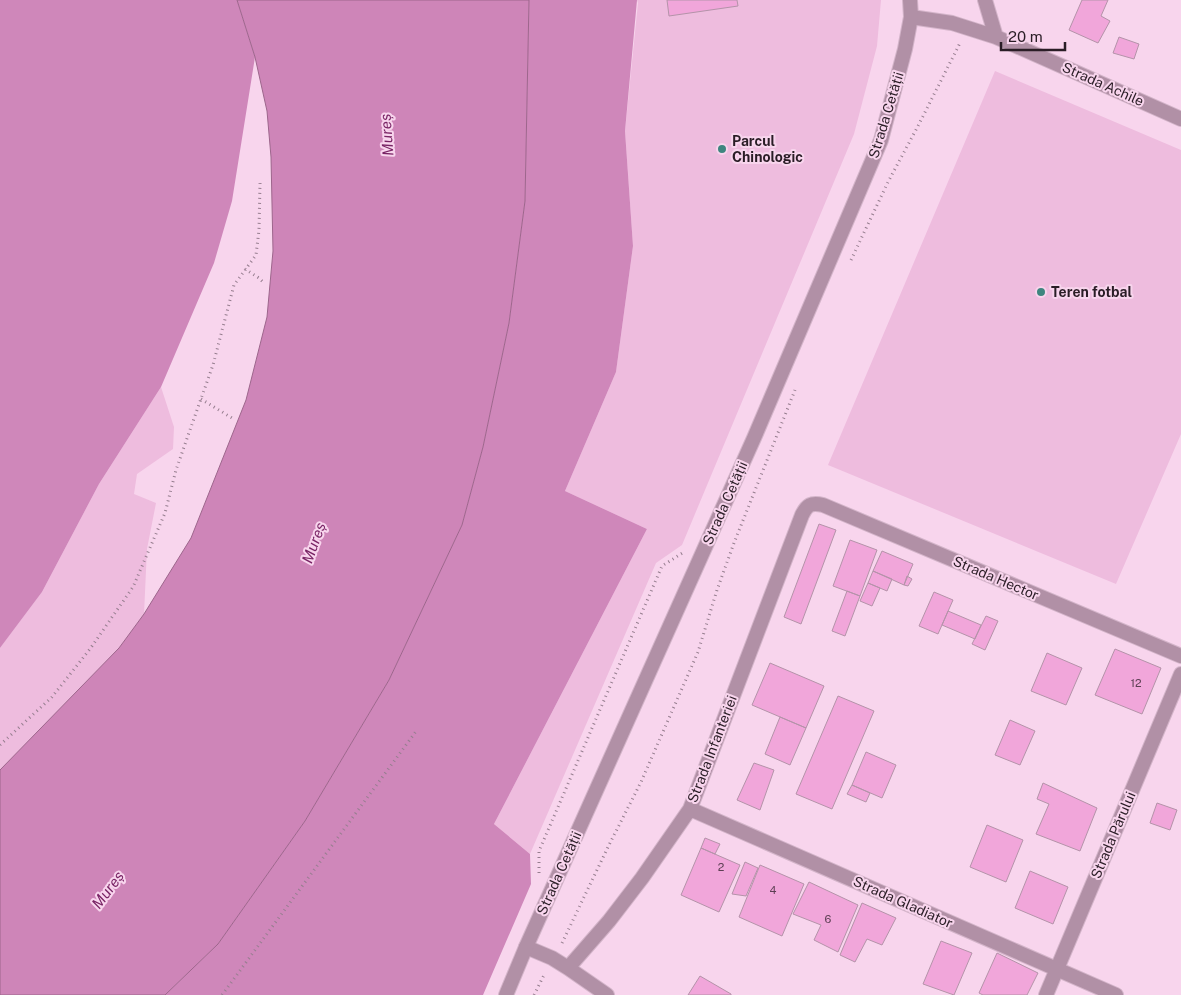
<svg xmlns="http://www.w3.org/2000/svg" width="1181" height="995" font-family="'Public Sans',sans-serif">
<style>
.green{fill:#eebcde}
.forest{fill:#cf87ba}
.water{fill:#ce85b8;stroke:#9d668c}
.building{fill:#f1a6da;stroke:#b493a9}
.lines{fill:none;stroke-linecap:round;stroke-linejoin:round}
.minor-casing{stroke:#d3b4c9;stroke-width:16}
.tertiary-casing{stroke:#d3b4c9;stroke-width:16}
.path{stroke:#967e8f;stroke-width:3;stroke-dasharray:1 4;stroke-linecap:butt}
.minor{stroke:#b190a6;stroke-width:14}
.tertiary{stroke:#b190a6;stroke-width:14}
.poi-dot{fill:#3e857f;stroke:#f8d5ed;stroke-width:2}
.labels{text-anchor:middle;stroke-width:4;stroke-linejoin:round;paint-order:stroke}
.number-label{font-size:11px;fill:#5c3f53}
.street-label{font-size:14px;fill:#2a1d26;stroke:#f8d5ed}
.poi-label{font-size:14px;font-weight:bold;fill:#2a1d26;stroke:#f8d5ed;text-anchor:start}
.water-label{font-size:15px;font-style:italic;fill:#792465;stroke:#f8d5ed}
</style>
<rect width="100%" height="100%" fill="#f8d5ed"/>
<!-- green -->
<path class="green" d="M 637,0 L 881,0 L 877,46 L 854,134 L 682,545 L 656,563 L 530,854 L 494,824 L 647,529 L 565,491 L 616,372 L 633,246 L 625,131 L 638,3 Z
M 995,71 L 1181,150 L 1181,434 L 1116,584 L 828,465 Z
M 161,387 L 174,427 L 173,449 L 137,474 L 134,494 L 156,503 L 147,549 L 144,614 L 119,648 L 0,770 L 0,648 L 42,592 L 99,484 Z"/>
<!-- forest -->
<path class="forest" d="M 0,0 L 237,0 L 255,57 L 232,201 L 214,263 L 161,387 L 99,484 L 42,592 L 0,648 Z
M 529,0 L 637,0 L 625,131 L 633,246 L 616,372 L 565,491 L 647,529 L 494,824 L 530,854 L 531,884 L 483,995 L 165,995 L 218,944 L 305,821 L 389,680 L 462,525 L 483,447 L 509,323 L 525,201 Z"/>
<!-- water -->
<path class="water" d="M 237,0 L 529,0 L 525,201 L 509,323 L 483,447 L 462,525 L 389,680 L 305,821 L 218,944 L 165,995 L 0,995 L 0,770 L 119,648 L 144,614 L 191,538 L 246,400 L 267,317 L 273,251 L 271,157 L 267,111 L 255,57 Z"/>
<!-- building -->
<path class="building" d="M 667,0 L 737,0 L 738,6 L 669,16 Z
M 1082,0 L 1108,0 L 1101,16 L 1110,21 L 1098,43 L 1069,30 Z
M 1119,37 L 1139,44 L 1134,59 L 1113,53 Z
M 819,524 L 836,530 L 801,624 L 784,617 Z
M 850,540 L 877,550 L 860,596 L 833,586 Z
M 882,551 L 913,564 L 904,585 L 873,571 Z
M 873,571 L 892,579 L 887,591 L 868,583 Z
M 907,576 L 912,579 L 908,586 L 904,585 Z
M 868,583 L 880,588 L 872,606 L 860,601 Z
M 847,591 L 860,596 L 845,636 L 832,631 Z
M 934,592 L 953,600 L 938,634 L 919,626 Z
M 948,611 L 981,625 L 975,639 L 942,625 Z
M 986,616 L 998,621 L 985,650 L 972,644 Z
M 1115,649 L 1161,668 L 1142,714 L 1095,695 Z
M 1047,653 L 1082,668 L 1066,705 L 1031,691 Z
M 770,663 L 824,686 L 806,728 L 752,705 Z
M 838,696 L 874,711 L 832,809 L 796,794 Z
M 780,717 L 806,728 L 790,765 L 765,754 Z
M 1010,720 L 1035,731 L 1020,765 L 995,755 Z
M 866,752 L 896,765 L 882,798 L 852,785 Z
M 754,763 L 774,770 L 760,810 L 737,800 Z
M 1043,783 L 1097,808 L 1080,851 L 1036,834 L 1049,804 L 1037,799 Z
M 852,785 L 870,793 L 866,802 L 847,794 Z
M 1157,803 L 1177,810 L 1170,830 L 1150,823 Z
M 987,825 L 1023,840 L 1006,882 L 970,867 Z
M 705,838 L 720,844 L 715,854 L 701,848 Z
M 701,848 L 740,865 L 719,912 L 681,895 Z
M 745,862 L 758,868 L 746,896 L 732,894 Z
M 760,865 L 804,884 L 782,936 L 739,917 Z
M 1030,871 L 1068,887 L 1053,924 L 1015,908 Z
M 809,882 L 858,905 L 838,952 L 814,940 L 821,925 L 793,914 Z
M 862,903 L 896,918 L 882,945 L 867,939 L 855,962 L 840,955 Z
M 941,941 L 972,953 L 954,995 L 923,984 Z
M 997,953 L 1038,973 L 1027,995 L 983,995 L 979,993 Z
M 700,976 L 731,994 L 731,995 L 688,995 Z"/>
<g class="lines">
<defs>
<path id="minor" d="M 985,0 L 996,37
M 911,17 L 952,23 L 996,37 L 1181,119
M 690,809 L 1116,995
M 526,947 L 552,958 L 568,968 L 607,995
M 568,968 L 609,921 L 642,878 L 690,809 L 802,515 C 807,505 811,502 823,505 L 1181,656
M 1046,995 L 1181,674"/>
<path id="tertiary" d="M 506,995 L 526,947 L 754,438 L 881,140 L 905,49 L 911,17 L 910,0"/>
</defs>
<!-- minor casing -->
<use href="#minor" class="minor-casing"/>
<!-- tertiary casing -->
<use href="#tertiary" class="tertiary-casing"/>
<!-- path -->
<path class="path" d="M 851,260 L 888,182 L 918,126 L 960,43
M 245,269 L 259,278 L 263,282
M 201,399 L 232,418
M 0,745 L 52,697 L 90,649 L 133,587 L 165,513 L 176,470 L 191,427 L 213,365 L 234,285 L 256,255 L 259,230 L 260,183
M 539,873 L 539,851 L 662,566 L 684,552
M 562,943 L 609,845 L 641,782 L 698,652 L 717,590 L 734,543 L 795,390
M 222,995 L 417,730
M 534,995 L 545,973"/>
<!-- minor -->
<use href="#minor" class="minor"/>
<!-- tertiary -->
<use href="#tertiary" class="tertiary"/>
</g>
<!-- markers -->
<g class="poi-dot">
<circle cx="722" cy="149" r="5"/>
<circle cx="1041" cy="292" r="5"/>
</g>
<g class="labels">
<!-- number labels -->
<g class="number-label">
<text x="1136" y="687">12</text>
<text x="721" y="871">2</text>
<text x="773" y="894">4</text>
<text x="828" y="923">6</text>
</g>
<!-- street labels -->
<g class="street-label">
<text transform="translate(1103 84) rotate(24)" y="5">Strada Achile</text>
<text transform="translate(886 115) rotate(-73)" y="5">Strada Cetății</text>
<text transform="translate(725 503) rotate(-66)" y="5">Strada Cetății</text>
<text transform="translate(996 578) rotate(23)" y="5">Strada Hector</text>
<text transform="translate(712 749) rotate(-69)" y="5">Strada Infanteriei</text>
<text transform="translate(1113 835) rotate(-67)" y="5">Strada Părului</text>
<text transform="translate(559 873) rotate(-66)" y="5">Strada Cetății</text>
<text transform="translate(903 902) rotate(24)" y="5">Strada Gladiator</text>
</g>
<!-- poi labels -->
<g class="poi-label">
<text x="732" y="146">Parcul<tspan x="732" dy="16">Chinologic</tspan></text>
<text x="1051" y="297">Teren fotbal</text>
</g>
<!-- water labels -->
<g class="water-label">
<text transform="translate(387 135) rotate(-94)" y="5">Mureș</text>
<text transform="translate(314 543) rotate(-70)" y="5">Mureș</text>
<text transform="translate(108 890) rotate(-53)" y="5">Mureș</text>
</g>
</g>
<!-- scale -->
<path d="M1001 42v8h64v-8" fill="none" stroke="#2a1d26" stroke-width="2.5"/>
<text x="1008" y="42" font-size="15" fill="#2a1d26" stroke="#f8d5ed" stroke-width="4" paint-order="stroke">20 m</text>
</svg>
